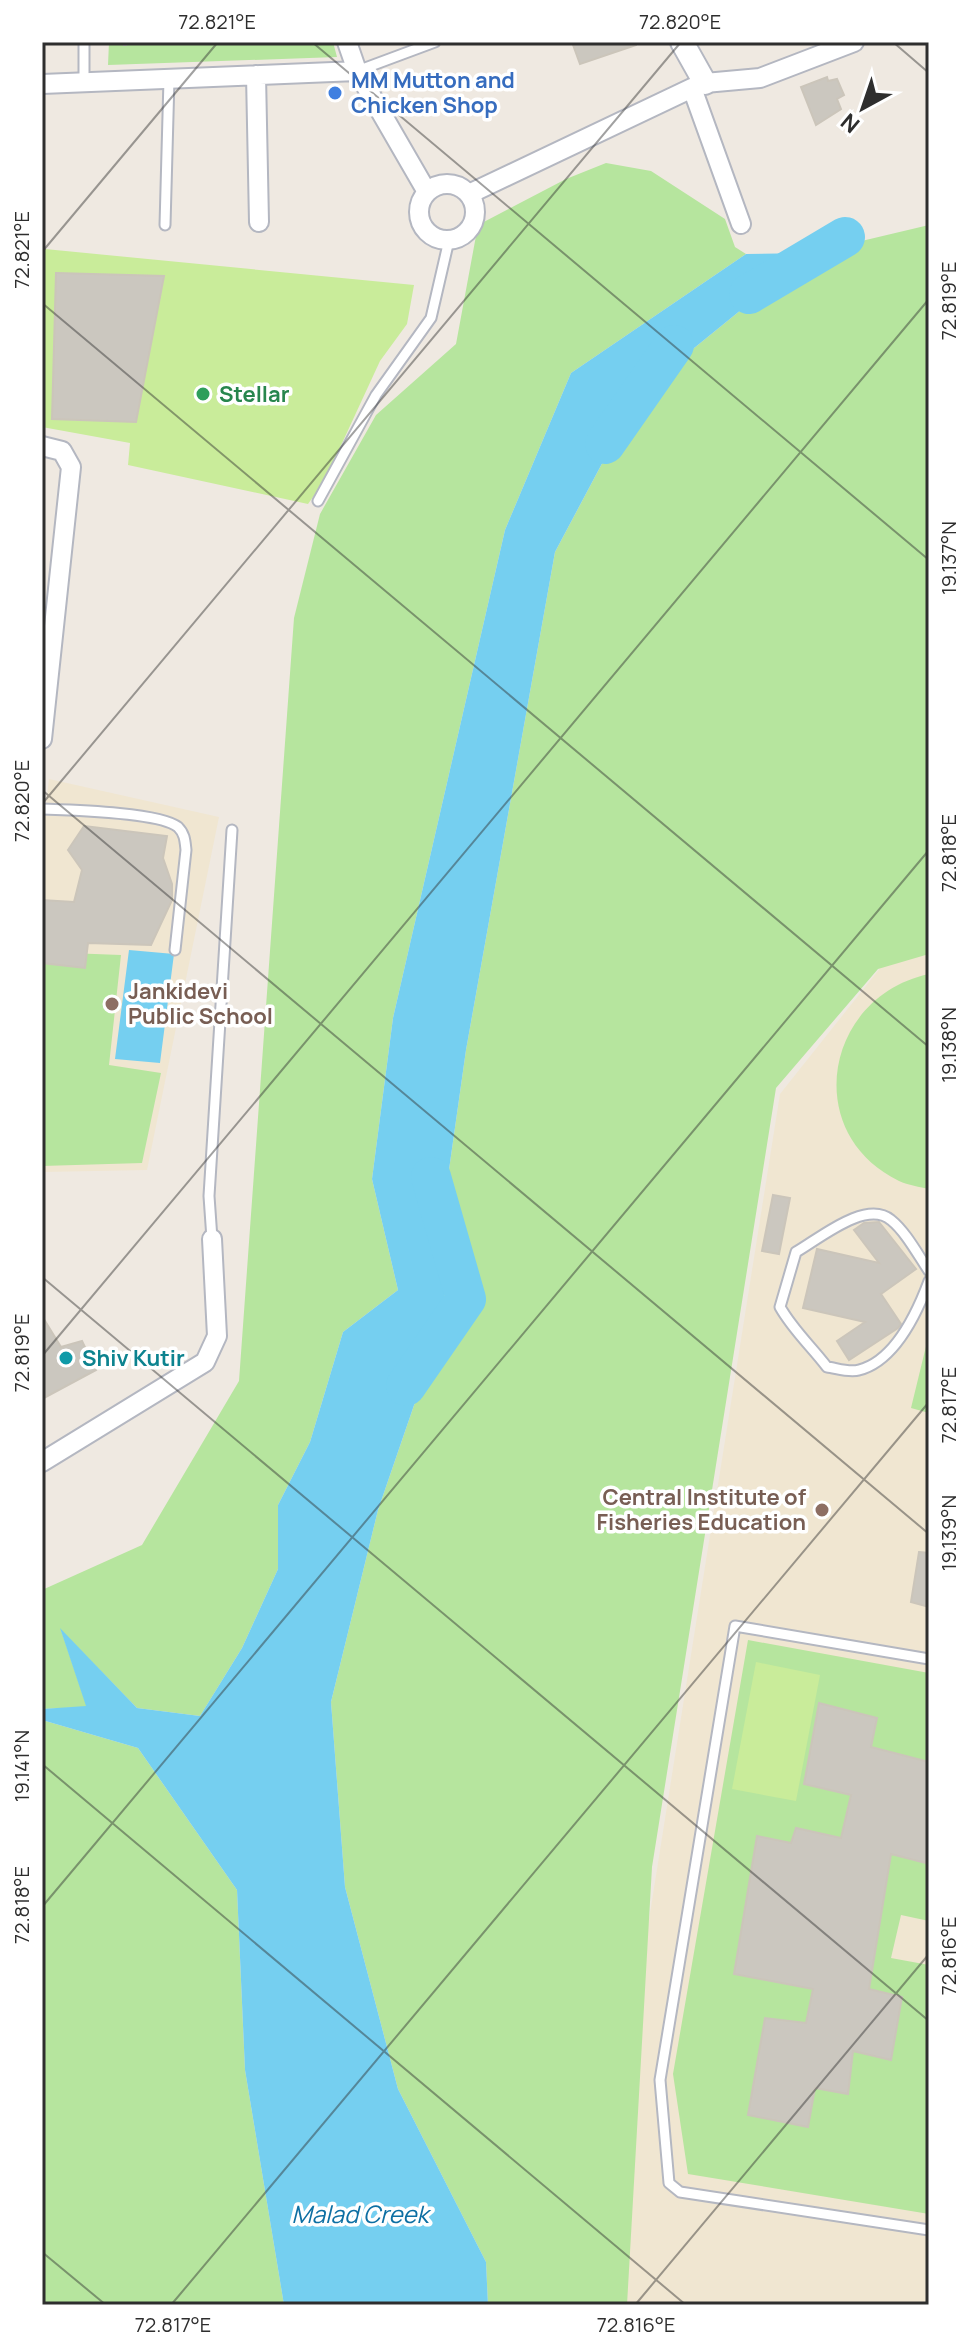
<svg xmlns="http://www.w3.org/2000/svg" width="971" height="2347" font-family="Manrope,sans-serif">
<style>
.education{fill:#f0e6d1}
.green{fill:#b6e59e}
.pitch{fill:#c9ec9a}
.water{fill:#75cff0}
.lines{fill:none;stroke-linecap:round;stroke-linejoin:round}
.river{stroke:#75cff0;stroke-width:40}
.building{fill:#cbc7bf;stroke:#cbc5ba;stroke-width:2}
.service-casing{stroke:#b4b7c1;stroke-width:13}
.minor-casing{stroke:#b4b7c1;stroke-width:22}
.tertiary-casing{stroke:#b4b7c1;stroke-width:26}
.path{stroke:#c9c9c9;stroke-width:4;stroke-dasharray:6 4;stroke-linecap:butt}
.service{stroke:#fff;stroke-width:9}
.minor{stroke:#fff;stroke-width:18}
.tertiary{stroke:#fff;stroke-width:22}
.ticks{fill:none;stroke:#2e2e2e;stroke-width:2;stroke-opacity:0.45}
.shop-dot{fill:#3f7fe0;stroke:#fff;stroke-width:3}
.leisure-dot{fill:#2e9e5b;stroke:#fff;stroke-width:3}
.education-dot{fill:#8d6e63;stroke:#fff;stroke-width:3}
.culture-dot{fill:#0f9aa8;stroke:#fff;stroke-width:3}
.labels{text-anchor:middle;stroke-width:7;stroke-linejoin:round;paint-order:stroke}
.shop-label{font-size:22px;font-weight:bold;fill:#366cbe;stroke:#fff;text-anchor:start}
.leisure-label{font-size:22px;font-weight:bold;fill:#27864d;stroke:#fff;text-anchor:start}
.education-label{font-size:22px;font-weight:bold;fill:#785e54;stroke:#fff;text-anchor:start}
.culture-label{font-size:22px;font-weight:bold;fill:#0d838f;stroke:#fff;text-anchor:start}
.water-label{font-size:24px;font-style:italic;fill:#0d6fa3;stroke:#fff}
.neatline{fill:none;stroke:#2e2e2e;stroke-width:3}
.ticks-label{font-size:20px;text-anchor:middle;fill:#2e2e2e}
</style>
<rect width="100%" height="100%" fill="#efe9e1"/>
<!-- education -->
<path class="education" d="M 49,779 L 219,817 L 147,1170 L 42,1172 L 42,837 Z
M 929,948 L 929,2305 L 626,2305 L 648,1926 L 780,1094 L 885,962 Z"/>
<!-- green -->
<path class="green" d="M 109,42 L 333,42 L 337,57 L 108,65 Z
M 606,163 L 651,171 L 725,219 L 735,247 L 746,254 L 571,373 L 505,530 L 393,1018 L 372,1179 L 398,1290 L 343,1332 L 310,1442 L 278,1505 L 278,1569 L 242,1648 L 200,1716 L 137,1708 L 61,1630 L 87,1707 L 42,1709 L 42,1590 L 142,1545 L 239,1381 L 294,618 L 320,514 L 376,415 L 456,344 L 478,225 L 566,179 Z
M 929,225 L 929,954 L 878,969 L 776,1088 L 652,1867 L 627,2305 L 488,2305 L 486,2262 L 398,2089 L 345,1887 L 331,1702 L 378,1510 L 444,1318 L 446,1191 L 466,1050 L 555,552 L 640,392 L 811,253 Z
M 42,952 L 121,955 L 109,1065 L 161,1073 L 142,1163 L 42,1166 Z
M 929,974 L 929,1189 C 920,1187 908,1185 899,1181 C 800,1133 825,996 929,974 Z
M 929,1334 L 929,1413 L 911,1408 Z
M 748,1640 L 929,1673 L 929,1921 L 901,1915 L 891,1958 L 929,1965 L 929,2214 L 688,2174 L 673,2074 Z
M 42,1720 L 138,1748 L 237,1890 L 245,2070 L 284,2305 L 42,2305 Z"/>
<!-- pitch -->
<path class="pitch" d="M 45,249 L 414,285 L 407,324 L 380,361 L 325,480 L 308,504 L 128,465 L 130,443 L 42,427 Z
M 756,1662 L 820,1675 L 796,1801 L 732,1789 Z"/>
<!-- water -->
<path class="water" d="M 811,253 L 640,392 L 555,552 L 466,1050 L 446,1191 L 444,1318 L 378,1510 L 331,1702 L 345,1887 L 398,2089 L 486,2262 L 488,2305 L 284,2305 L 245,2070 L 237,1890 L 138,1748 L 42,1720 L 42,1709 L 86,1706 L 60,1628 L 137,1708 L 200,1716 L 242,1648 L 278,1569 L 278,1505 L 310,1442 L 343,1332 L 398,1290 L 372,1179 L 393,1018 L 505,530 L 571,373 L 746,254 Z
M 129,950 L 174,954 L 160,1063 L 115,1059 Z"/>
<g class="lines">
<!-- river -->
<path class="river" d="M 749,294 L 845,237
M 605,444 L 674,345
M 406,1386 L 466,1299 L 431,1177"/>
</g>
<!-- building -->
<path class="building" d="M 572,42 L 636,42 L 636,45 L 580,64 Z
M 827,77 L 828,81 L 837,79 L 844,95 L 837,99 L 841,109 L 816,125 L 801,87 Z
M 56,273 L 164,276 L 136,422 L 52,419 Z
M 84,826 L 167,836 L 163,858 L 172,884 L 172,900 L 151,945 L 88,943 L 85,968 L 42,963 L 42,900 L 74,902 L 82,870 L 68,850 Z
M 773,1195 L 790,1198 L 779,1254 L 762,1251 Z
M 879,1222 L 916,1269 L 881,1294 L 901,1324 L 898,1328 L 849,1360 L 837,1341 L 865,1322 L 803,1308 L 817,1249 L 879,1263 L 854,1230 L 864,1223 Z
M 42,1316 L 61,1347 L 82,1341 L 96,1370 L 42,1399 Z
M 919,1552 L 929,1553 L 929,1607 L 911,1602 Z
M 819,1703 L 877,1718 L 871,1747 L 929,1762 L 929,1853 L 926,1863 L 891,1854 L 869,1989 L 902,1997 L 891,2060 L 853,2051 L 848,2094 L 815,2088 L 808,2127 L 748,2115 L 765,2018 L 806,2023 L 813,1989 L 734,1974 L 757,1836 L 791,1843 L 796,1828 L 841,1838 L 851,1795 L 804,1784 Z"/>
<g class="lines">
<defs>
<path id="service" d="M 84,42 L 84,82
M 357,71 L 435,42
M 165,225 L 169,79
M 318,501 L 376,395 L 431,318 L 449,240
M 42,809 C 68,810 160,812 178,827 C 185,834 185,841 186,850 L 175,950
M 212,1239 L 209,1196 L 232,830
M 929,1271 C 918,1255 906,1232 891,1220 C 866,1199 819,1239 796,1252 L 780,1307 C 793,1330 811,1346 827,1367 C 836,1368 849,1373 859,1370 C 895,1361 917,1313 929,1281
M 929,1659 L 735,1626 L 660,2080 L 669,2183 L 680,2192 L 929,2230"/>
<path id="minor" d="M 347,42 L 357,71 L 427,192
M 256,75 L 259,222
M 42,84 L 357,71
M 692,88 L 741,224
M419 212a28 28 0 1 1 56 0a28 28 0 1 1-56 0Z
M 469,194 L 692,88 L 705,83 L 760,78 L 854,42
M 42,446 L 62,451 L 71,467 L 42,739
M 42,1462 L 205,1362 L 217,1336 L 212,1239"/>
<path id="tertiary" d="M 682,42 L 705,83"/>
</defs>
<!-- service casing -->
<use href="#service" class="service-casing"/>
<!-- minor casing -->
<use href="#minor" class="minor-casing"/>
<!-- tertiary casing -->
<use href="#tertiary" class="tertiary-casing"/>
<!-- path -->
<path class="path" d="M 125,46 L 125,42"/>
<!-- service -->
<use href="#service" class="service"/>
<!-- minor -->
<use href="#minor" class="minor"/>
<!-- tertiary -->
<use href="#tertiary" class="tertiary"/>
</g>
<!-- ticks -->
<path class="ticks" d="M 312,42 L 929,560M 893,42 L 929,73M 42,252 L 218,42M 42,303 L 929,1047M 42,790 L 929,1534M 42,804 L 681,42M 42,1277 L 929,2021M 42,1356 L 929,299M 42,1764 L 686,2305M 42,1907 L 929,850M 42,2252 L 106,2305M 171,2305 L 929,1402M 635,2305 L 929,1954"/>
<!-- markers -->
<circle class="shop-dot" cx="335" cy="93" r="8"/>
<circle class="leisure-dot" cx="203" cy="394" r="8"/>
<g class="education-dot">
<circle cx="112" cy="1004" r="8"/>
<circle cx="822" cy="1510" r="8"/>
</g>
<circle class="culture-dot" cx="66" cy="1358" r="8"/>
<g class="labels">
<!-- shop labels -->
<g class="shop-label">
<text x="351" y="88">MM Mutton and<tspan x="351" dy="25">Chicken Shop</tspan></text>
</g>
<!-- leisure labels -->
<g class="leisure-label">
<text x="219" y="402">Stellar</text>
</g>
<!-- education labels -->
<g class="education-label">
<text x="128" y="999">Jankidevi<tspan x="128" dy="25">Public School</tspan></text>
<text x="806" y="1505" text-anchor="end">Central Institute of<tspan x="806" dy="25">Fisheries Education</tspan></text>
</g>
<!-- culture labels -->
<g class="culture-label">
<text x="82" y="1366">Shiv Kutir</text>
</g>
<!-- water labels -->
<g class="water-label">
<text x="360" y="2223">Malad Creek</text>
</g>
</g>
<!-- border -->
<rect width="971" height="2347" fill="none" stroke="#ffffff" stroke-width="88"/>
<!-- north arrow -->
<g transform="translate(863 108) rotate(220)" stroke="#ffffff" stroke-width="6" paint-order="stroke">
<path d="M0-6L14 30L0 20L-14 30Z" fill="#2e2e2e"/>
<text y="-12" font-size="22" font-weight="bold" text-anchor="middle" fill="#2e2e2e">N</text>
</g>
<rect x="44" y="44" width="883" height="2259" class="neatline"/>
<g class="ticks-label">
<text x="217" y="29">72.821°E</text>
<text x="680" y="29">72.820°E</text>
<text transform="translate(22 250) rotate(-90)" y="7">72.821°E</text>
<text transform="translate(949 301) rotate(-90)" y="7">72.819°E</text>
<text transform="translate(949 558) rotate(-90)" y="7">19.137°N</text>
<text transform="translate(22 801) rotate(-90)" y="7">72.820°E</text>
<text transform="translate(949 853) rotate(-90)" y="7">72.818°E</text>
<text transform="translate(949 1045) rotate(-90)" y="7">19.138°N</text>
<text transform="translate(22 1353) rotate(-90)" y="7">72.819°E</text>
<text transform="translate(949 1405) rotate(-90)" y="7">72.817°E</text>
<text transform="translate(949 1533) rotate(-90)" y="7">19.139°N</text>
<text transform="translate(22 1766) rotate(-90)" y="7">19.141°N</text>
<text transform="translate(22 1905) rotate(-90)" y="7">72.818°E</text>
<text transform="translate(949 1956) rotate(-90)" y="7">72.816°E</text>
<text x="173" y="2332">72.817°E</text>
<text x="636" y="2332">72.816°E</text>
</g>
</svg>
